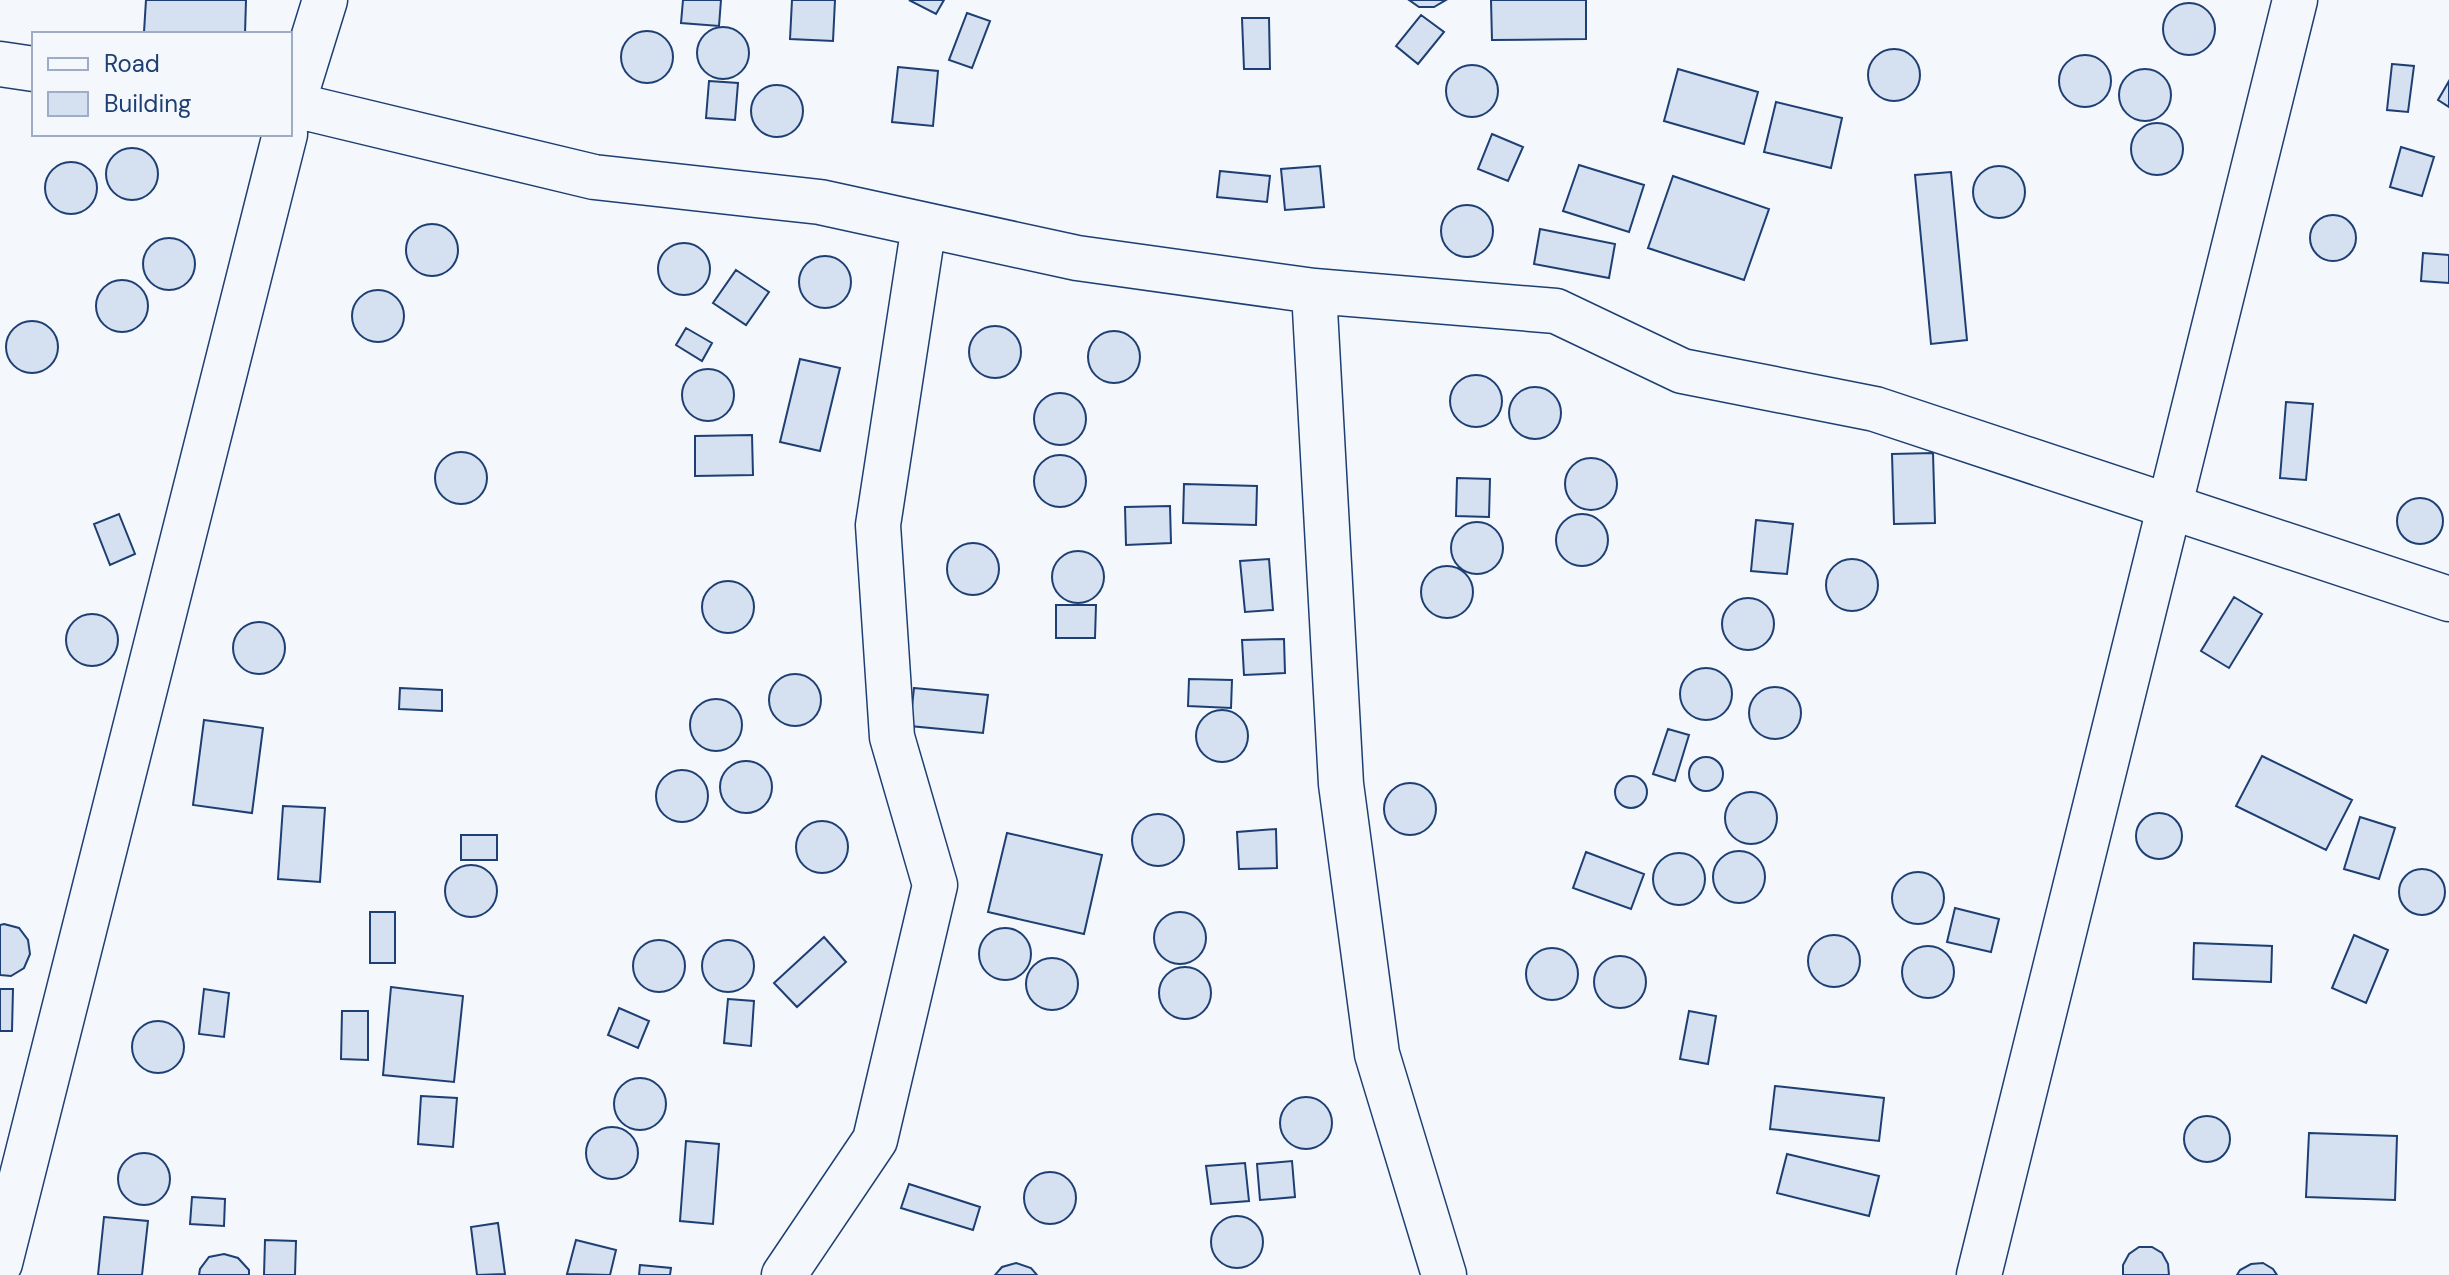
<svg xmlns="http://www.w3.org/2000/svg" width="2449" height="1275" font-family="'DM Sans',sans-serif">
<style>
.building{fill:#d5e0f0;stroke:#1d3f73;stroke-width:2}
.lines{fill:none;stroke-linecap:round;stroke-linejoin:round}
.street-casing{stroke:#1d3f73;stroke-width:47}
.secondary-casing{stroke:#1d3f73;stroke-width:47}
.street{stroke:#f4f7fb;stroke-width:44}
.secondary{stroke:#f4f7fb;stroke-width:44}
</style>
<rect width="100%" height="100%" fill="#f4f7fb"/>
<!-- building -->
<path class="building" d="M 146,0 L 246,0 L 245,34 L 144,32 Z
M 683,0 L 721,0 L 719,26 L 681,23 Z
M 792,0 L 835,0 L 833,41 L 790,39 Z
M 909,0 L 944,0 L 936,14 Z
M 1409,0 L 1446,0 L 1434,7 L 1419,7 Z
M 1491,0 L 1586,0 L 1586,39 L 1492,40 Z
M2163 29a26 26 0 1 1 52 0a26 26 0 1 1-52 0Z
M 967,13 L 990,21 L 972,68 L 949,60 Z
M 1421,15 L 1444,32 L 1418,64 L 1396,46 Z
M 1242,18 L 1269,18 L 1270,69 L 1244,69 Z
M697 53a26 26 0 1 1 52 0a26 26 0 1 1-52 0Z
M621 57a26 26 0 1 1 52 0a26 26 0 1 1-52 0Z
M1868 75a26 26 0 1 1 52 0a26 26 0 1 1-52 0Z
M2059 81a26 26 0 1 1 52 0a26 26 0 1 1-52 0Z
M 2392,64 L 2414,66 L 2408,112 L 2387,110 Z
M1446 91a26 26 0 1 1 52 0a26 26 0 1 1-52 0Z
M 898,67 L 938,71 L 933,126 L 892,122 Z
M 1678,69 L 1758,92 L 1744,144 L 1664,121 Z
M2119 95a26 26 0 1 1 52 0a26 26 0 1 1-52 0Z
M 709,81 L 738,83 L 735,120 L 706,118 Z
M 2449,81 L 2449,107 L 2438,100 Z
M751 111a26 26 0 1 1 52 0a26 26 0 1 1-52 0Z
M 1776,102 L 1842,118 L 1831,168 L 1764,152 Z
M2131 149a26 26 0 1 1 52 0a26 26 0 1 1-52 0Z
M 1492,134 L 1523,147 L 1508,181 L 1478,169 Z
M 2401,147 L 2434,157 L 2422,196 L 2390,187 Z
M106 174a26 26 0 1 1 52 0a26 26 0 1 1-52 0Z
M45 188a26 26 0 1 1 52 0a26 26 0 1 1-52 0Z
M 1579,165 L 1644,185 L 1629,232 L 1563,211 Z
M 1320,166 L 1324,207 L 1285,210 L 1281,169 Z
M1973 192a26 26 0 1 1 52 0a26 26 0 1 1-52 0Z
M 1220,171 L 1270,176 L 1267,202 L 1217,197 Z
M 1951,172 L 1967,340 L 1931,344 L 1915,175 Z
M 1673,176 L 1769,209 L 1744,280 L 1648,248 Z
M1441 231a26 26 0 1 1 52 0a26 26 0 1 1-52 0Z
M2310 238a23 23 0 1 1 46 0a23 23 0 1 1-46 0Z
M406 250a26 26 0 1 1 52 0a26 26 0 1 1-52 0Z
M 1540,229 L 1615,244 L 1609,278 L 1534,264 Z
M143 264a26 26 0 1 1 52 0a26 26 0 1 1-52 0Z
M658 269a26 26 0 1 1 52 0a26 26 0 1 1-52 0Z
M 2423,253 L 2449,255 L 2449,283 L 2421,281 Z
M799 282a26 26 0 1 1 52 0a26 26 0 1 1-52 0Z
M 736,270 L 769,292 L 746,325 L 713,303 Z
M96 306a26 26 0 1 1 52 0a26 26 0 1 1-52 0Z
M352 316a26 26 0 1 1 52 0a26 26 0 1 1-52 0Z
M6 347a26 26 0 1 1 52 0a26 26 0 1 1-52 0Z
M969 352a26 26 0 1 1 52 0a26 26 0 1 1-52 0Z
M 686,328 L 712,343 L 702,361 L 676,345 Z
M1088 357a26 26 0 1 1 52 0a26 26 0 1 1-52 0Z
M 800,359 L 840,368 L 820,451 L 780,442 Z
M682 395a26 26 0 1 1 52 0a26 26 0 1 1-52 0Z
M1450 401a26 26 0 1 1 52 0a26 26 0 1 1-52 0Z
M1509 413a26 26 0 1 1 52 0a26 26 0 1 1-52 0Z
M1034 419a26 26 0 1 1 52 0a26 26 0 1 1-52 0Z
M 2286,402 L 2313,404 L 2306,480 L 2280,478 Z
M 752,435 L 753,475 L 695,476 L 695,436 Z
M435 478a26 26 0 1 1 52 0a26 26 0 1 1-52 0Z
M 1933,453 L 1935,523 L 1894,524 L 1892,454 Z
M1034 481a26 26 0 1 1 52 0a26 26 0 1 1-52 0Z
M1565 484a26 26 0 1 1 52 0a26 26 0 1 1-52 0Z
M 1457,478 L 1490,479 L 1489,517 L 1456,516 Z
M 1184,484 L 1257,486 L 1256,525 L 1183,523 Z
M2397 521a23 23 0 1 1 46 0a23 23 0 1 1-46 0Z
M 1170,506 L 1171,543 L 1126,545 L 1125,507 Z
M 119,514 L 135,554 L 110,565 L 94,524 Z
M1556 540a26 26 0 1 1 52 0a26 26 0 1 1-52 0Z
M 1756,520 L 1793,524 L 1787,574 L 1751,571 Z
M1451 548a26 26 0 1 1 52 0a26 26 0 1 1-52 0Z
M947 569a26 26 0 1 1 52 0a26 26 0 1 1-52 0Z
M1052 577a26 26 0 1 1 52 0a26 26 0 1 1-52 0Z
M 1269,559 L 1273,610 L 1245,612 L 1240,561 Z
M1826 585a26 26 0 1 1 52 0a26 26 0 1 1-52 0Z
M1421 592a26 26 0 1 1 52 0a26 26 0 1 1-52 0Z
M702 607a26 26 0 1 1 52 0a26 26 0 1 1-52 0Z
M 2234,597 L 2262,614 L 2229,668 L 2201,651 Z
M1722 624a26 26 0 1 1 52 0a26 26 0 1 1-52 0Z
M 1056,605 L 1096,605 L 1095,638 L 1056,638 Z
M66 640a26 26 0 1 1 52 0a26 26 0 1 1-52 0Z
M233 648a26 26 0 1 1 52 0a26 26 0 1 1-52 0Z
M 1284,639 L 1285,673 L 1244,675 L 1242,640 Z
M1680 694a26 26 0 1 1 52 0a26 26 0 1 1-52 0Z
M769 700a26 26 0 1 1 52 0a26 26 0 1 1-52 0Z
M 1189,679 L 1232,680 L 1231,708 L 1188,706 Z
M1749 713a26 26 0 1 1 52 0a26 26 0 1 1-52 0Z
M 400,688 L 442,690 L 442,711 L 399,709 Z
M 914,688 L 988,695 L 983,733 L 910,726 Z
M690 725a26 26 0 1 1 52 0a26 26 0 1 1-52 0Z
M1196 736a26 26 0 1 1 52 0a26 26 0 1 1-52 0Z
M 204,720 L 263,728 L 252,813 L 193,805 Z
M 1668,729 L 1689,735 L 1675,781 L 1653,774 Z
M 2262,756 L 2352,800 L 2326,850 L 2236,806 Z
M1689 774a17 17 0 1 1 34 0a17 17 0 1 1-34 0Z
M720 787a26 26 0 1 1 52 0a26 26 0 1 1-52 0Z
M656 796a26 26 0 1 1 52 0a26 26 0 1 1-52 0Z
M1615 792a16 16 0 1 1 32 0a16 16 0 1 1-32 0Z
M1384 809a26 26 0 1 1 52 0a26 26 0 1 1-52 0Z
M1725 818a26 26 0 1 1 52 0a26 26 0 1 1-52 0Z
M 283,806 L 325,808 L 320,882 L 278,879 Z
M2136 836a23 23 0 1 1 46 0a23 23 0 1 1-46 0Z
M1132 840a26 26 0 1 1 52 0a26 26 0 1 1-52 0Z
M 2360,817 L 2395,828 L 2379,879 L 2344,869 Z
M796 847a26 26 0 1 1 52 0a26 26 0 1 1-52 0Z
M 1276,829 L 1277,868 L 1239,869 L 1237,832 Z
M 1007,833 L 1102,855 L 1084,934 L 988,912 Z
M 461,835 L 497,835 L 497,860 L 461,860 Z
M1713 877a26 26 0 1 1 52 0a26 26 0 1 1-52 0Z
M 1586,852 L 1644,874 L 1631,909 L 1573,888 Z
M1653 879a26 26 0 1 1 52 0a26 26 0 1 1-52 0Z
M445 891a26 26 0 1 1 52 0a26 26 0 1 1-52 0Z
M2399 892a23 23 0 1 1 46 0a23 23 0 1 1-46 0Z
M1892 898a26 26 0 1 1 52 0a26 26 0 1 1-52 0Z
M 1955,908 L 1999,919 L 1991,952 L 1947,942 Z
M 370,912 L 395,912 L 395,963 L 370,963 Z
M1154 938a26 26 0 1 1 52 0a26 26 0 1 1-52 0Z
M 4,924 L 19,928 L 28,940 L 30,954 L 24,968 L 11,976 L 0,975 L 0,925 Z
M979 954a26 26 0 1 1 52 0a26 26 0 1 1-52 0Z
M 2354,935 L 2388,950 L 2366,1003 L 2332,988 Z
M1808 961a26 26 0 1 1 52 0a26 26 0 1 1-52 0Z
M 824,937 L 846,962 L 797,1007 L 774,983 Z
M633 966a26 26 0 1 1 52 0a26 26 0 1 1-52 0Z
M702 966a26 26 0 1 1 52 0a26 26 0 1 1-52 0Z
M 2194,943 L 2272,946 L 2271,982 L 2193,979 Z
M1902 972a26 26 0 1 1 52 0a26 26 0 1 1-52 0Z
M1526 974a26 26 0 1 1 52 0a26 26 0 1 1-52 0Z
M1594 982a26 26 0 1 1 52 0a26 26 0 1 1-52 0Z
M1026 984a26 26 0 1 1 52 0a26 26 0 1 1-52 0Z
M1159 993a26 26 0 1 1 52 0a26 26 0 1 1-52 0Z
M 391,987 L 463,996 L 454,1082 L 383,1075 Z
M 0,989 L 13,989 L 12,1031 L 0,1031 Z
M 204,989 L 229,993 L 224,1037 L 199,1034 Z
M 728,999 L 754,1001 L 751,1046 L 724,1043 Z
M 619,1008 L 649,1021 L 638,1048 L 608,1035 Z
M 342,1011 L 368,1011 L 368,1060 L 341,1059 Z
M 1689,1011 L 1716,1016 L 1708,1064 L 1680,1059 Z
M132 1047a26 26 0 1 1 52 0a26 26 0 1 1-52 0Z
M614 1104a26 26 0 1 1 52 0a26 26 0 1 1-52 0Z
M 1775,1086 L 1884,1098 L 1879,1141 L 1770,1129 Z
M 421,1096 L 457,1098 L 453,1147 L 418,1144 Z
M1280 1123a26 26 0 1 1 52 0a26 26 0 1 1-52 0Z
M2184 1139a23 23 0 1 1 46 0a23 23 0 1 1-46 0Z
M586 1153a26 26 0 1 1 52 0a26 26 0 1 1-52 0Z
M 2309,1133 L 2397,1136 L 2395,1200 L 2306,1197 Z
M 686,1141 L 719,1144 L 713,1224 L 680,1221 Z
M118 1179a26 26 0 1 1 52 0a26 26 0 1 1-52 0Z
M 1787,1154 L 1879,1176 L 1869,1216 L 1777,1193 Z
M 1292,1161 L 1295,1197 L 1260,1200 L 1257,1164 Z
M 1245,1163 L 1249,1201 L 1211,1204 L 1206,1166 Z
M1024 1198a26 26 0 1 1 52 0a26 26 0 1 1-52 0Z
M 909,1184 L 980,1207 L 973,1230 L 901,1208 Z
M 192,1197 L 225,1199 L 224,1226 L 190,1224 Z
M1211 1242a26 26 0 1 1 52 0a26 26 0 1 1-52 0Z
M 104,1217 L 148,1221 L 142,1275 L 98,1275 Z
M 498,1223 L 505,1274 L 477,1275 L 471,1227 Z
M 265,1240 L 296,1241 L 295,1275 L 264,1275 Z
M 576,1240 L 616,1250 L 610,1275 L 567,1274 Z
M 2139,1247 L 2152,1247 L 2162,1253 L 2168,1264 L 2169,1275 L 2123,1275 L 2123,1265 L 2129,1254 Z
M 224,1254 L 238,1258 L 249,1270 L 249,1275 L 199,1275 L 200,1269 L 209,1257 Z
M 1016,1263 L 1031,1268 L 1037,1275 L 995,1275 L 1002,1267 Z
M 2263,1263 L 2273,1269 L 2277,1275 L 2237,1275 L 2240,1270 L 2251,1264 Z
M 640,1265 L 671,1268 L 670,1275 L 639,1275 Z"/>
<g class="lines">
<defs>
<path id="street" d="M 0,64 L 34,69
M 290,104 L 594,177 L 820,202 L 1077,258 L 1314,291 L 1556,311 L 1682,371 L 1875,409 L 2449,599
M 290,113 L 325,0
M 1314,291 L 1341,784 L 1377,1054 L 1444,1275
M 0,1263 L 285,134
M 784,1275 L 875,1140 L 935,885 L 892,737 L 878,525 L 924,225"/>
<path id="secondary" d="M 1979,1275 L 2295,0"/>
</defs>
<!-- street casing -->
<use href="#street" class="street-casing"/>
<!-- secondary casing -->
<use href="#secondary" class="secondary-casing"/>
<!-- street -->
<use href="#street" class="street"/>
<!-- secondary -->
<use href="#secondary" class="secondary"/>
</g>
<!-- legend -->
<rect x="32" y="32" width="260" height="104" fill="#f4f7fb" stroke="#9eadc5" stroke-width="2"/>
<rect x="48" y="58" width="40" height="12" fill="#f4f7fb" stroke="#9eadc5" stroke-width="2"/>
<text x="104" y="72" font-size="24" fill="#1d3f73">Road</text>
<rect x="48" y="92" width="40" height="24" fill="#d5e0f0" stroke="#9eadc5" stroke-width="2"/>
<text x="104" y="112" font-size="24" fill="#1d3f73">Building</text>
</svg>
